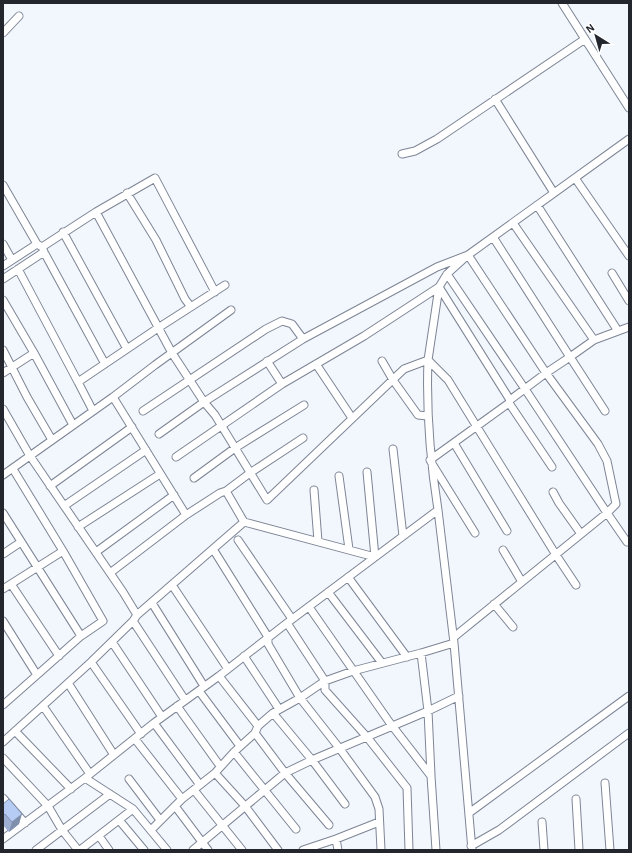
<svg xmlns="http://www.w3.org/2000/svg" width="632" height="853" font-family="'Alegreya Sans',sans-serif">
<style>
.lines{fill:none;stroke-linecap:round;stroke-linejoin:round}
.street-casing{stroke:#7d8595;stroke-width:9}
.street{stroke:#fff;stroke-width:7}
.wall{fill:#9dafd3}
.shaded-wall{fill:#808fac}
.building{fill:#b7ccf5;stroke:#808fac}
</style>
<rect width="100%" height="100%" fill="#f2f6fd"/>
<g class="lines">
<defs>
<path id="street" d="M 562,3 L 629,108
M 3,33 L 19,16
M 495,99 L 554,193
M 402,154 L 415,151 L 437,139 L 585,39
M 575,178 L 629,256
M 3,185 L 37,244 L 42,247 L 44,252 L 105,364
M 127,193 L 156,240 L 185,299 L 191,307
M 537,205 L 618,331
M 96,212 L 172,353 L 204,402 L 159,434
M 513,223 L 594,340
M 63,232 L 127,349
M 493,237 L 570,357 L 594,340 L 629,327
M 3,244 L 12,260
M 42,247 L 96,212 L 155,178 L 215,292
M 468,255 L 437,267 L 303,339 L 204,402 L 215,415 L 267,500 L 404,369 L 428,360 L 439,287 L 447,274 L 468,255 L 629,139
M 468,255 L 546,373 L 598,444 L 607,461 L 616,504 L 607,513 L 627,542
M 3,266 L 37,244
M 18,269 L 78,382
M 612,273 L 629,301
M 447,274 L 525,389 L 607,513 L 454,637
M 3,279 L 44,252
M 3,300 L 34,353 L 73,425
M 3,350 L 27,397 L 52,440
M 267,361 L 282,384 L 364,336 L 439,287 L 510,400
M 382,361 L 393,380 L 418,415 L 427,416
M 316,364 L 352,418
M 3,373 L 34,353
M 113,397 L 186,515
M 509,403 L 552,467
M 3,409 L 30,456 L 123,592 L 137,615 L 133,621 L 91,662 L 3,742
M 93,411 L 78,382 L 158,328 L 225,285
M 143,411 L 266,329 L 282,321 L 292,324 L 303,339
M 454,443 L 507,531
M 393,449 L 403,536
M 176,457 L 282,384
M 430,460 L 509,403 L 510,400 L 546,373 L 570,357 L 605,411
M 431,462 L 475,533
M 3,475 L 113,397 L 155,365 L 231,310
M 339,476 L 349,549
M 194,478 L 235,448 L 304,405
M 50,486 L 132,427
M 314,490 L 318,541
M 226,491 L 244,522 L 375,557 L 367,472
M 553,492 L 559,503 L 581,534
M 64,506 L 146,450
M 438,510 C 430,459 426,412 428,360 L 448,380 L 556,555 L 576,585
M 3,513 L 81,636
M 78,527 L 160,474
M 238,540 L 292,619
M 213,549 L 268,637 L 268,644 L 300,698 L 340,749 L 375,797 L 379,809 L 381,850
M 503,550 L 522,582
M 96,552 L 174,495
M 3,554 L 21,542
M 110,573 L 186,515 L 220,493 L 226,491 L 250,473 L 303,438
M 348,577 L 407,657
M 11,584 L 59,656
M 172,585 L 228,669
M 3,589 L 63,551 L 13,469
M 328,592 L 382,663
M 152,603 L 204,686
M 494,604 L 513,627
M 309,607 L 390,723 L 431,776 L 436,850
M 137,615 L 244,522
M 3,621 L 37,675 L 3,705
M 133,621 L 185,700
M 287,623 L 325,681 L 325,690 L 367,737 L 407,788 L 409,850
M 112,642 L 162,717
M 421,653 L 428,711 L 431,775
M 244,656 L 279,709
M 91,662 L 141,734
M 37,675 L 81,636 L 103,621 L 63,551
M 219,676 L 258,726
M 68,683 L 114,755
M 199,691 L 240,746
M 43,706 L 90,774
M 177,706 L 220,766
M 273,713 L 312,760 L 345,804
M 154,723 L 200,785
M 15,731 L 71,789
M 255,733 L 285,773 L 329,825
M 135,739 L 182,799
M 234,752 L 296,829
M 3,758 L 48,806 L 62,830 L 78,850
M 215,773 L 245,806 L 278,850
M 85,778 L 133,809
M 129,779 L 160,820
M 605,783 L 610,850
M 194,790 L 242,850
M 3,798 L 25,823
M 576,799 L 579,850
M 175,806 L 208,850
M 469,813 L 629,696
M 119,820 L 144,850
M 542,822 L 544,850
M 151,830 L 182,799 L 215,773 L 234,752 L 255,733 L 258,726 L 273,713 L 300,698 L 325,681 L 353,671 L 421,653 L 454,643
M 99,836 L 109,850
M 3,839 L 85,778 L 154,723 L 219,676 L 287,623 L 438,510 L 454,643 L 472,850
M 336,839 L 338,850
M 471,846 L 499,830 L 629,733
M 36,850 L 110,794
M 80,850 L 133,809 L 167,850
M 193,850 L 285,773 L 312,760 L 428,711 L 459,696
M 303,850 L 336,839 L 379,822"/>
</defs>
<!-- street casing -->
<use href="#street" class="street-casing"/>
<!-- street -->
<use href="#street" class="street"/>
</g>
<!-- wall -->
<path class="wall" d="M 3,804 L 19,824 L 9,832 L 3,825 Z"/>
<!-- shaded-wall -->
<path class="shaded-wall" d="M 22,814 L 19,824 L 9,832 L 12,822 Z"/>
<!-- building -->
<path class="building" d="M 9,799 L 22,814 L 12,822 L 5,814 L 3,815 L 3,804 Z"/>
<!-- border -->
<rect width="632" height="853" fill="none" stroke="#23262d" stroke-width="8"/>
<!-- north arrow -->
<g transform="translate(596 36) rotate(323)" stroke="#ffffff" stroke-width="3" paint-order="stroke">
<path d="M0-3L7 15L0 10L-7 15Z" fill="#23262d"/>
<text y="-6" font-size="11" font-weight="bold" text-anchor="middle" fill="#23262d">N</text>
</g>
</svg>
